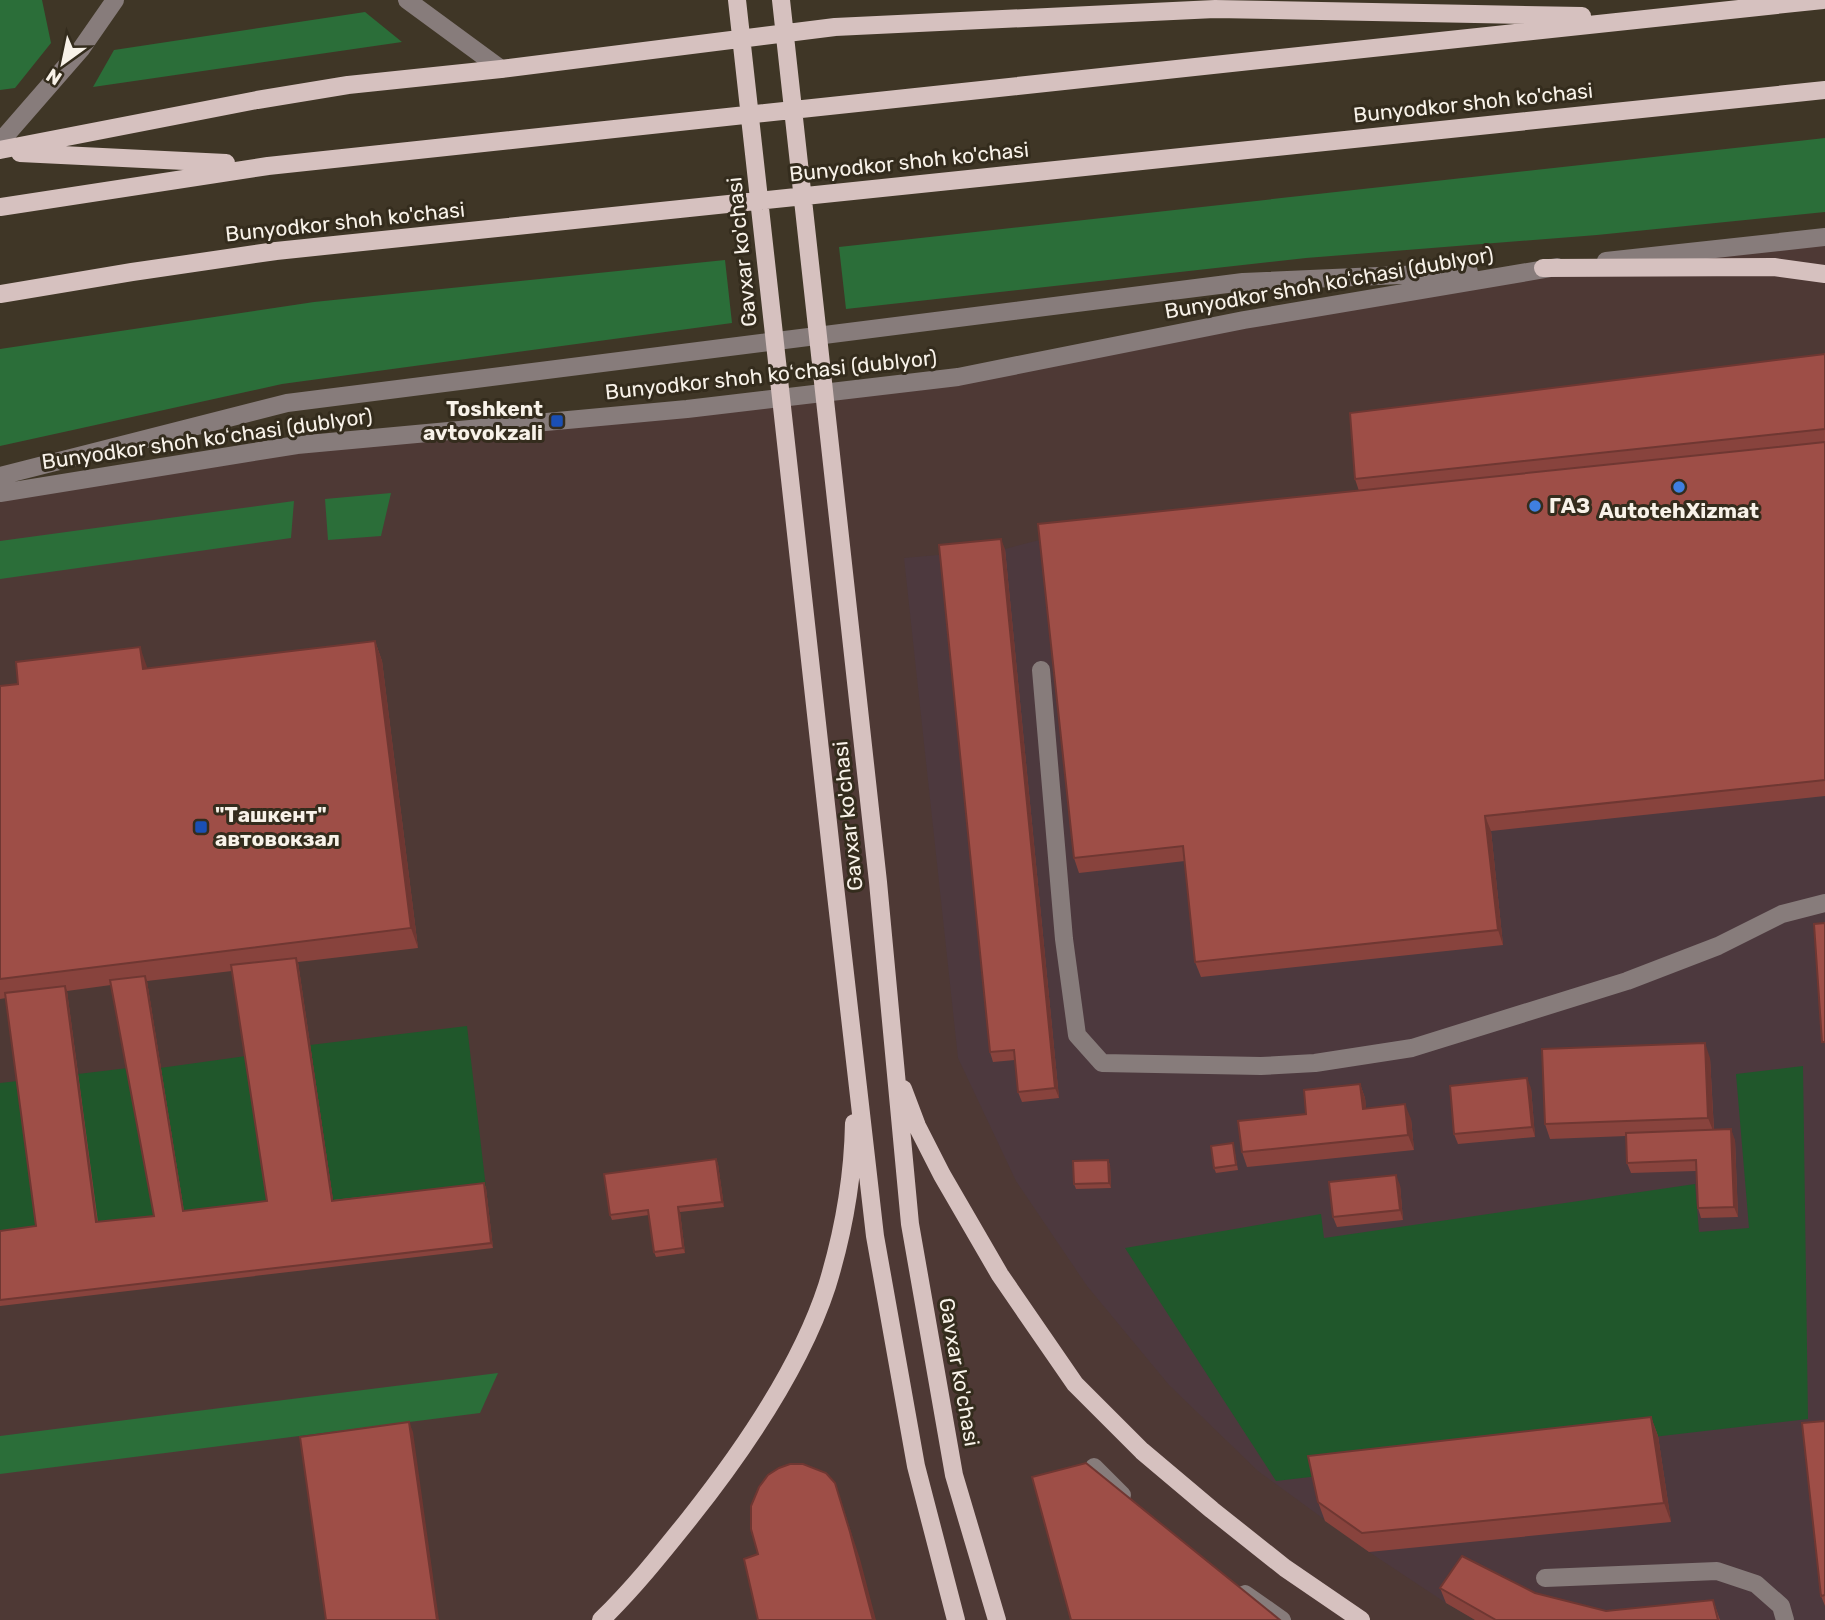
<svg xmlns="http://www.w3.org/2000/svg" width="1825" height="1620" font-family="Rubik,sans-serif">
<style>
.commercial{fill:#4e3935}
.industrial{fill:#4d393e}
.green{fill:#20572b}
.forest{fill:#2b6e39}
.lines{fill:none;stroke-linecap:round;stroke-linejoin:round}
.minor{stroke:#877c7b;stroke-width:18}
.major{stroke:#d6c1bf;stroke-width:18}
.wall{fill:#88433d;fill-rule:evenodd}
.shaded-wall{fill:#6f3732}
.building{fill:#9e4e47;stroke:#6f3732;stroke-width:2}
.transit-dot{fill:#1a4fb4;stroke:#342c1d;stroke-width:2.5}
.shop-dot{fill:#3f7fe0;stroke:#342c1d;stroke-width:2.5}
.labels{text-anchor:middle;stroke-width:6;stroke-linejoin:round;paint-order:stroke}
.street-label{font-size:21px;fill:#f8f2e9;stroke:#342c1d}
.poi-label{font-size:21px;font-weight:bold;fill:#f8f2e9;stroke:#342c1d;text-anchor:start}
</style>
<rect width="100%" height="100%" fill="#3f3626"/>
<!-- commercial -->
<path class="commercial" d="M 1825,237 L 1825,1620 L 0,1620 L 0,493 L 297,445 L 958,377 L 1244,320 Z"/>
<!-- industrial -->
<path class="industrial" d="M 1825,382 L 1825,1620 L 1475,1620 L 1446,1603 L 1369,1552 L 1258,1471 L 1169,1385 L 1087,1286 L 1016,1181 L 958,1058 L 904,558 L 1005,549 L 1043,539 L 1364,506 Z"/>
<!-- green -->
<path class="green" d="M 467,1026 L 486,1188 L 334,1206 L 310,1045 Z
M 246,1056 L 269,1206 L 184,1216 L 160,1068 Z
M 1803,1066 L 1808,1419 L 1276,1481 L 1125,1248 L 1321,1214 L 1324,1238 L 1695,1184 L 1699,1232 L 1749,1228 L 1736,1074 Z
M 128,1068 L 156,1221 L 98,1227 L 78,1074 Z
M 18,1081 L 38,1231 L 0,1236 L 0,1083 Z"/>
<!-- forest -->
<path class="forest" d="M 0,0 L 42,0 L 51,43 L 15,88 L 0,90 Z
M 365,12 L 402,42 L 93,87 L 114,50 Z
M 1825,138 L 1825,212 L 1597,235 L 1306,258 L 846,309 L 839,247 Z
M 725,260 L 732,323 L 282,384 L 0,446 L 0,349 L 314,302 Z
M 391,493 L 381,536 L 328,540 L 325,499 Z
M 294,501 L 291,538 L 0,579 L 0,541 Z
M 498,1373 L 480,1413 L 0,1474 L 0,1436 Z"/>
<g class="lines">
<!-- minor -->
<path class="minor" d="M 407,0 L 501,69
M 0,142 L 81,49 L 115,0
M 1606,261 L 1825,237
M 0,476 L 287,403 L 1243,282 L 1469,272
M 0,493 L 297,445 L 687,409 L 958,377 L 1244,320 L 1557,267
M 1041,670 L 1064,939 L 1077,1035 L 1102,1063 L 1261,1066 L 1315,1063 L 1412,1048 L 1627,981 L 1718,946 L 1782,914 L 1825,903
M 1094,1467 L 1122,1495
M 1545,1578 L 1717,1571 L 1756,1584 L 1781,1606 L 1785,1620
M 1245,1594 L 1282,1620"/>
<!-- major -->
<path class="major" d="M 737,0 L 835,886 L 875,1236 L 916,1466 L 956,1620
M 781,0 L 878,882 L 910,1224 L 954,1475 L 997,1620
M 0,150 L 257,100 L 348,85 L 501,69 L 835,27 L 1215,9 L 1582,16
M 20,153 L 226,163
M 0,207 L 268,166 L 1823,0
M 1543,268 L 1774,267 L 1825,274
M 0,294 L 132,272 L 276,251 L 1825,90
M 903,1089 L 917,1126 L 942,1175 L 1000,1275 L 1075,1384 L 1142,1451 L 1212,1510 L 1285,1568 L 1361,1620
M 601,1620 C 633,1589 661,1554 689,1519 C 743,1451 800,1369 827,1286 C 843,1234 853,1177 854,1123"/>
</g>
<!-- wall -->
<path class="wall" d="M 1825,354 L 1825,796 L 1491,831 L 1503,945 L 1201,977 L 1195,962 L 1185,861 L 1079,873 L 1074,858 L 1359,491 L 1355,479 Z
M 1005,549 L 1059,1098 L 1022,1102 L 1018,1092 L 1015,1060 L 993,1062 L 990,1052 Z
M 375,641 L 382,661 L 418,948 L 298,962 L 333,1200 L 484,1183 L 486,1188 L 493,1248 L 0,1306 L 0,1231 L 36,1226 L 6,998 L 0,999 L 0,686 L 147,667 L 147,669 ZM 232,971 L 267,1201 L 184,1211 L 147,981 ZM 111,985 L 154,1216 L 98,1222 L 67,991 Z
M 1710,1058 L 1714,1130 L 1735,1140 L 1738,1217 L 1701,1218 L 1698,1208 L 1696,1171 L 1631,1173 L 1627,1163 L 1626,1136 L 1550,1139 L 1545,1124 Z
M 1360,1084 L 1365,1098 L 1366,1109 L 1411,1119 L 1414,1150 L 1247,1167 L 1242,1152 Z
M 1531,1088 L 1535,1137 L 1458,1144 L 1454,1134 Z
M 1233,1143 L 1238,1170 L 1216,1173 L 1214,1168 Z
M 716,1159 L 718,1164 L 724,1207 L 680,1212 L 685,1253 L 656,1257 L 654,1252 L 649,1215 L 612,1220 L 610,1215 Z
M 1108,1160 L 1110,1165 L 1111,1188 L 1076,1189 L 1074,1184 Z
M 1400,1185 L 1403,1220 L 1337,1227 L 1333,1217 Z
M 1651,1417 L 1658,1436 L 1671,1522 L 1369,1552 L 1325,1521 L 1318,1502 Z
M 1825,1421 L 1825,1606 L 1821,1596 Z
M 1440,1588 L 1535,1593 L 1606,1611 L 1713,1600 L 1720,1620 L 1475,1620 L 1446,1603 Z"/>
<!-- shaded-wall -->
<path class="shaded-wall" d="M 1001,539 L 1005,549 L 1059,1098 L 1055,1088 Z
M 375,641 L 382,661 L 418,948 L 411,928 Z
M 140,647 L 147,667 L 150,689 L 143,669 Z
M 1485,816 L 1491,831 L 1503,945 L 1498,930 Z
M 296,958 L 298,963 L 334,1206 L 332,1201 Z
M 145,976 L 147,981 L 184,1216 L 183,1211 Z
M 65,986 L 67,991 L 98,1227 L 96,1222 Z
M 1705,1043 L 1710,1058 L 1714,1133 L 1708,1118 Z
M 1527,1078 L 1531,1088 L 1535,1137 L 1532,1127 Z
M 1360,1084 L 1365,1098 L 1368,1124 L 1363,1109 Z
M 1405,1104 L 1411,1119 L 1414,1150 L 1408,1135 Z
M 1731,1129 L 1735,1140 L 1738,1217 L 1734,1207 Z
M 716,1159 L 718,1164 L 724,1207 L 722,1202 Z
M 1108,1160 L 1110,1165 L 1111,1188 L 1109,1183 Z
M 1396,1175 L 1400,1185 L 1403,1220 L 1400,1210 Z
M 484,1183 L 486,1188 L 493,1248 L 491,1243 Z
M 678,1207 L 680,1212 L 685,1253 L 683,1248 Z
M 1651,1417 L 1658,1436 L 1671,1522 L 1664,1503 Z
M 409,1422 L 413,1432 L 439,1620 L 437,1620 Z
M 835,1483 L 860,1559 L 876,1620 L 873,1620 Z"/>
<!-- building -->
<path class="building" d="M 1825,354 L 1825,429 L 1355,479 L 1350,413 Z
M 1825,442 L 1825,780 L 1485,816 L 1498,930 L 1195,962 L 1183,846 L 1074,858 L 1038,524 Z
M 1001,539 L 1055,1088 L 1018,1092 L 1014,1050 L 990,1052 L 939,545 Z
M 375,641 L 411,928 L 0,979 L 0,686 L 18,684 L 16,662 L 140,647 L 143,669 Z
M 1825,923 L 1825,1042 L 1822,1042 L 1814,924 Z
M 296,958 L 332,1201 L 484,1183 L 491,1243 L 0,1300 L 0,1231 L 36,1226 L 5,993 L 65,986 L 96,1222 L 154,1216 L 110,980 L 145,976 L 183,1211 L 267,1201 L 231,965 Z
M 1705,1043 L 1708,1118 L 1545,1124 L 1542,1049 Z
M 1527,1078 L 1532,1127 L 1454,1134 L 1450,1086 Z
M 1360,1084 L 1363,1109 L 1405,1104 L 1408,1135 L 1242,1152 L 1238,1121 L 1306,1114 L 1304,1090 Z
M 1731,1129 L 1734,1207 L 1698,1208 L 1696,1160 L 1627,1163 L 1626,1133 Z
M 1233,1143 L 1236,1165 L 1214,1168 L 1211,1146 Z
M 716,1159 L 722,1202 L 678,1207 L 683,1248 L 654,1252 L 648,1210 L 610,1215 L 604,1174 Z
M 1108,1160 L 1109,1183 L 1074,1184 L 1073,1161 Z
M 1396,1175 L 1400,1210 L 1333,1217 L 1329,1182 Z
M 1651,1417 L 1664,1503 L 1362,1533 L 1318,1502 L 1308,1456 Z
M 1825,1421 L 1825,1595 L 1821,1596 L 1802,1423 Z
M 409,1422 L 437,1620 L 326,1620 L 300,1437 Z
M 1086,1463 L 1280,1620 L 1071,1620 L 1032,1477 Z
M 790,1464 L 803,1464 L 826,1473 L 835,1483 L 850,1532 L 873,1620 L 758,1620 L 744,1559 L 758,1554 L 751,1529 L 751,1506 L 759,1487 L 768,1475 L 779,1468 Z
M 1462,1556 L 1535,1593 L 1606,1611 L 1713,1600 L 1718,1620 L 1496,1620 L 1440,1588 Z"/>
<!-- markers -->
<g class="transit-dot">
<rect x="550" y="414" width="14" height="14" rx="3.5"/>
<rect x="194" y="820" width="14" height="14" rx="3.5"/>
</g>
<g class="shop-dot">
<circle cx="1679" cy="487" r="7"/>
<circle cx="1535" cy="506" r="7"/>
</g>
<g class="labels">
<!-- street labels -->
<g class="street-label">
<text transform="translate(1473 103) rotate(-6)" y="7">Bunyodkor shoh ko'chasi</text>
<text transform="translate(909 162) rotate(-6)" y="7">Bunyodkor shoh ko'chasi</text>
<text transform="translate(345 222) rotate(-6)" y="7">Bunyodkor shoh ko'chasi</text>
<text transform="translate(742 252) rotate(-96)" y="7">Gavxar ko'chasi</text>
<text transform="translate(1329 283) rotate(-10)" y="7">Bunyodkor shoh koʻchasi (dublyor)</text>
<text transform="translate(771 375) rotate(-6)" y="7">Bunyodkor shoh koʻchasi (dublyor)</text>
<text transform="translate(207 439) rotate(-8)" y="7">Bunyodkor shoh koʻchasi (dublyor)</text>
<text transform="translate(848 816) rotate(-96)" y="7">Gavxar ko'chasi</text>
<text transform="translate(959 1372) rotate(80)" y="7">Gavxar ko'chasi</text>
</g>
<!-- poi labels -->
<g class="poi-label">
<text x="543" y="416" text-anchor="end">Toshkent<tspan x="543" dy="24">avtovokzali</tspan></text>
<text x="1549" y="513">ГАЗ</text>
<text x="1679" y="518" text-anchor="middle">AutotehXizmat</text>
<text x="215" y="822">"Ташкент"<tspan x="215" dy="24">автовокзал</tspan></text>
</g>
</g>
<!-- north arrow -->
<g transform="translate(63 63) rotate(213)" stroke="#342c1d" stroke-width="5" paint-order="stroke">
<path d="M0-5L12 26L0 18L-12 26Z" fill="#f8f2e9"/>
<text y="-10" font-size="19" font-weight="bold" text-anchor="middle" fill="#f8f2e9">N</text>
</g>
</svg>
